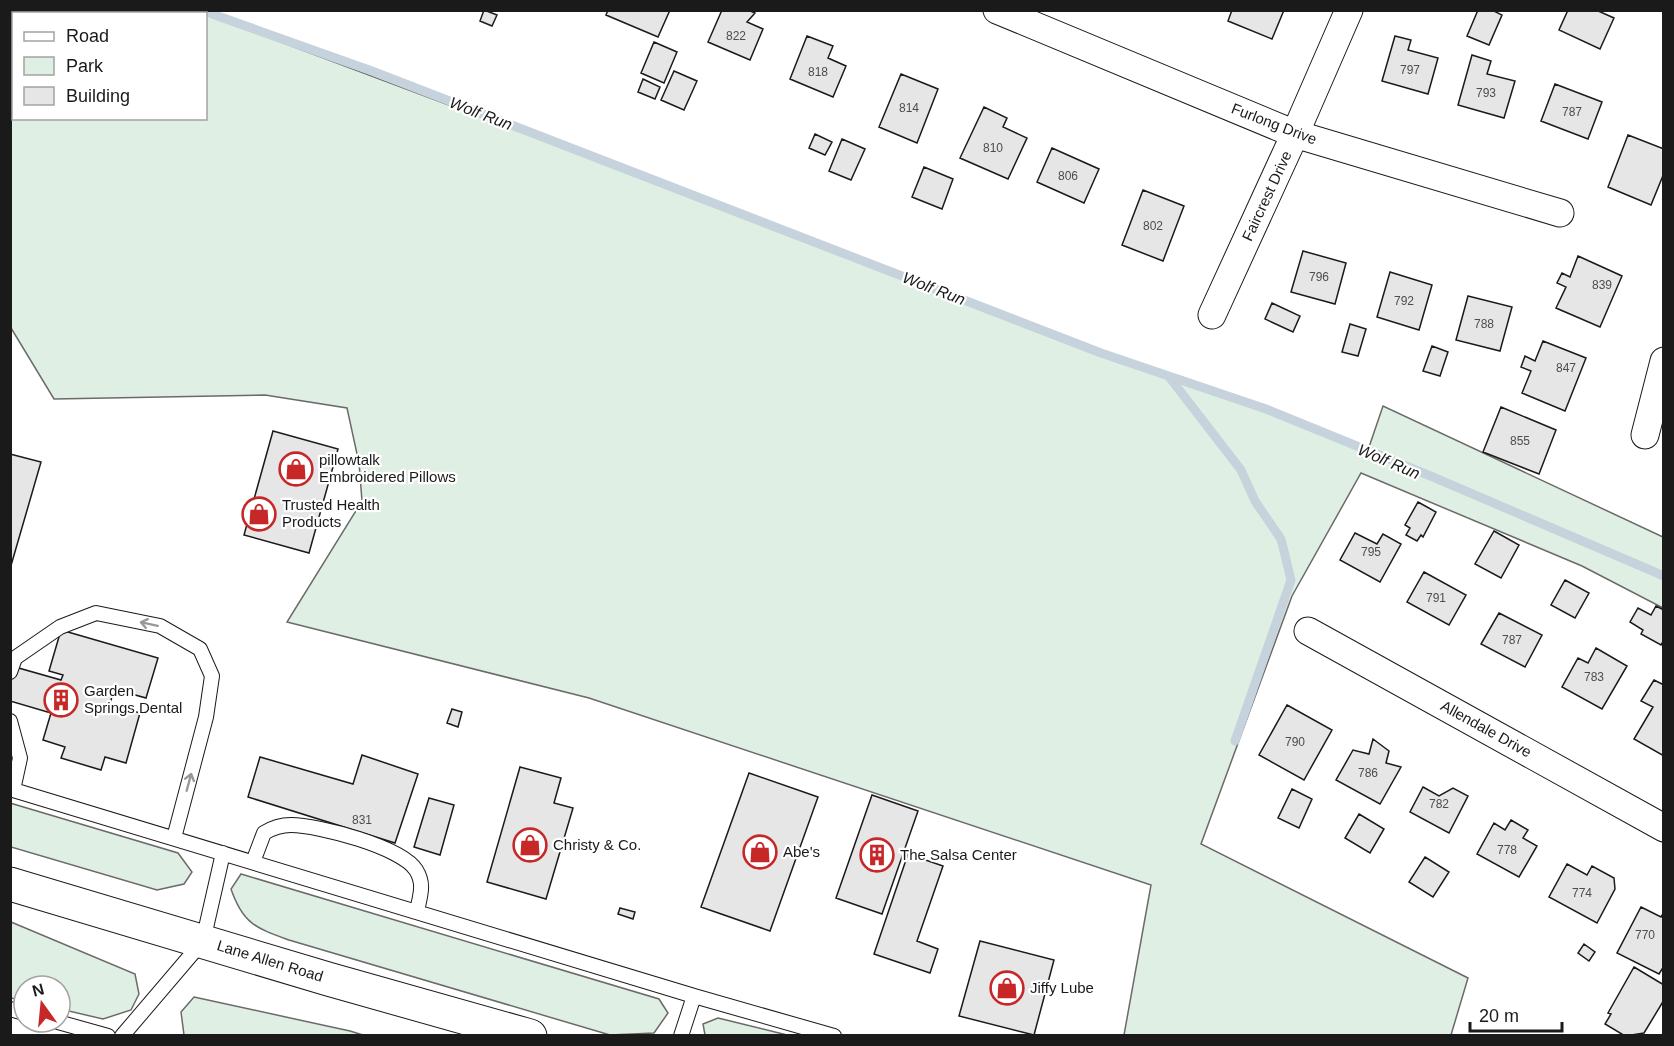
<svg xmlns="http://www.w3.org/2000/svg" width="1674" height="1046" font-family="Helvetica,sans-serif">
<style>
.green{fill:#e0efe3;stroke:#6a6a6a;stroke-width:1.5}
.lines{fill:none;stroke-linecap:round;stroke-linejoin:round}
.stream{stroke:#c6d2dc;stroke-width:9}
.building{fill:#e6e6e6;stroke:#1a1a1a;stroke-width:1.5}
.lane-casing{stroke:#1a1a1a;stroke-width:16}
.street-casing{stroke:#1a1a1a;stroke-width:29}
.secondary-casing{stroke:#1a1a1a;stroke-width:35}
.lane{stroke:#fff;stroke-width:14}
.street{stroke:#fff;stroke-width:27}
.secondary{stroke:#fff;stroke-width:33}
.oneway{stroke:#989898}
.labels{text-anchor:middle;stroke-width:4.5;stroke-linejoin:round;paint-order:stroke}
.number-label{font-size:12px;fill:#4d4d4d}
.street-label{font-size:15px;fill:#1a1a1a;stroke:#fff}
.poi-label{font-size:15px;fill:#1a1a1a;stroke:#fff;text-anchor:start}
.water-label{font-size:16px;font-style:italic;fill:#1a1a1a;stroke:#fff}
</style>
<rect width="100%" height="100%" fill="#fff"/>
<!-- green -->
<path class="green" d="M 11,10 L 197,10 L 205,14 L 14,14 L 14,118 L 206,118 L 206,14 L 1368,450 L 1383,406 L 1663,537 L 1663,608 L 1582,566 L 1361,473 L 1292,596 L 1201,844 L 1468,978 L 1451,1035 L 1124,1035 L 1151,885 L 589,698 L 287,622 L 362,501 L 359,463 L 347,408 L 265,395 L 54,399 L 11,328 Z
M 10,803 L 178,853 L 192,872 L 184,884 L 157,890 L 11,847 Z
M 241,874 L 659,999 L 668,1013 L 654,1033 L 610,1035 L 289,940 C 256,928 243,924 231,889 Z
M 11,922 L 135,974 L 139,994 L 131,1010 L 103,1019 L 60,1009 L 60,986 L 24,986 L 24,1001 L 11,998 Z
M 194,997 L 350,1031 L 363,1035 L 184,1035 L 181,1012 Z
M 718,1018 L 787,1035 L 705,1035 L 703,1024 Z"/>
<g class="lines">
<!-- stream -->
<path class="stream" d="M 201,10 L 372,71 L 1101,353 L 1266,409 L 1433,477 L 1664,576
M 1170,378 L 1241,470 L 1255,501 L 1281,539 L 1291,580 L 1235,741"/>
</g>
<!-- building -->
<path class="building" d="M 484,10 L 497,15 L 492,26 L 480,21 Z
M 608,10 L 670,10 L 658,37 L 606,15 Z
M 722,10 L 748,10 L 755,13 L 747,22 L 763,29 L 750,60 L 708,42 Z
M 1232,10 L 1284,10 L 1272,39 L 1228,21 Z
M 1478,10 L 1492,10 L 1502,15 L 1489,45 L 1467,36 Z
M 1568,10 L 1596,10 L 1614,18 L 1600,49 L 1559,30 Z
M 807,36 L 833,46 L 828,58 L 846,66 L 833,97 L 790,79 Z
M 1395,36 L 1411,40 L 1408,50 L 1438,58 L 1428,94 L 1382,81 Z
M 654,42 L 677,52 L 664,83 L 641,73 Z
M 1472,55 L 1491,61 L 1487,74 L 1515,81 L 1504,118 L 1458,105 Z
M 674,71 L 697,81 L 684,110 L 661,100 Z
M 901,74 L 938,89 L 917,143 L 879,127 Z
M 643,79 L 660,87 L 655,99 L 638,92 Z
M 1555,84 L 1602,102 L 1588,139 L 1541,121 Z
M 984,107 L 1007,118 L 1003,127 L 1027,138 L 1008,179 L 960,158 Z
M 815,134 L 832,142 L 825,155 L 809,148 Z
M 1628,135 L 1664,149 L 1664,173 L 1651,205 L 1608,187 Z
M 842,139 L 865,149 L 851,180 L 829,171 Z
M 1052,148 L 1099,169 L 1084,203 L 1037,182 Z
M 924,167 L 953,179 L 942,209 L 912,197 Z
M 1143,190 L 1184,206 L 1163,261 L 1122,245 Z
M 1303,251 L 1346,263 L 1335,304 L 1291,292 Z
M 1578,256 L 1622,276 L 1600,327 L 1556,308 L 1566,287 L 1557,283 L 1562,273 L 1570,277 Z
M 1390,272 L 1432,285 L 1419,330 L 1377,317 Z
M 1468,296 L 1512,307 L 1500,351 L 1456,340 Z
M 1272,303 L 1300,316 L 1293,332 L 1265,319 Z
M 1350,324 L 1366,329 L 1358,356 L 1342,352 Z
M 1543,341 L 1586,358 L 1565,411 L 1522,393 L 1531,371 L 1521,367 L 1525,356 L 1535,361 Z
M 1432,346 L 1448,352 L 1440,376 L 1423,371 Z
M 1501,407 L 1556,430 L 1539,474 L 1483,452 Z
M 273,431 L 338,449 L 309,553 L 244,535 Z
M 10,454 L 41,462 L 10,569 Z
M 1418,502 L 1436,512 L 1423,537 L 1421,535 L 1417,541 L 1406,535 L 1410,528 L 1405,525 Z
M 1494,531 L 1519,545 L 1501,578 L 1475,564 Z
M 1355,533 L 1377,544 L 1383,534 L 1401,544 L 1380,582 L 1340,560 Z
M 1424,572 L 1466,595 L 1449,625 L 1407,602 Z
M 1565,580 L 1589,593 L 1575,618 L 1551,605 Z
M 1656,606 L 1664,610 L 1664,640 L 1661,645 L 1641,634 L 1643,630 L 1630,622 L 1638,608 L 1651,615 Z
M 1499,613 L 1542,635 L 1525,667 L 1481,644 Z
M 61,630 L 158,658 L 146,698 L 114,689 L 110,704 L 140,713 L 126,763 L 105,757 L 101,770 L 61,758 L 65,747 L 43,740 L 51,713 L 10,701 L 10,683 L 15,667 L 61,680 L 63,675 L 49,671 Z
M 1596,648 L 1627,666 L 1602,709 L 1562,687 L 1578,658 L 1588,663 Z
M 1654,680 L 1664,685 L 1664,756 L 1634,739 L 1653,707 L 1641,701 Z
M 1287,705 L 1332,730 L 1304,780 L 1259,755 Z
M 452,709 L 462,712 L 458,727 L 447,723 Z
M 1373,739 L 1389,751 L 1386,763 L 1401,767 L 1380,804 L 1336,780 L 1353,750 L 1369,754 Z
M 362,755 L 418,774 L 395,843 L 248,797 L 260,757 L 353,784 Z
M 520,767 L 561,778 L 554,803 L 573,808 L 546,899 L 487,882 Z
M 749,773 L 818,797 L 770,931 L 701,907 Z
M 1423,787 L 1439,796 L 1453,788 L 1468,796 L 1449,833 L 1410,812 Z
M 1292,789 L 1312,799 L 1299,828 L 1278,818 Z
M 872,795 L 918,811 L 882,914 L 836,898 Z
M 429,798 L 454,805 L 440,855 L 414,847 Z
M 1359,814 L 1384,829 L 1370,853 L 1345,838 Z
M 1511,820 L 1528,830 L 1523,838 L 1537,846 L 1519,877 L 1477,854 L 1494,823 L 1505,830 Z
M 908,854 L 943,866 L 917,941 L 938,949 L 930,973 L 874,954 Z
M 1425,857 L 1449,872 L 1433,897 L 1409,882 Z
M 1567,864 L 1587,875 L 1592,866 L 1614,878 L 1615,889 L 1597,923 L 1549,897 Z
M 1641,907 L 1661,917 L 1664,912 L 1664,966 L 1659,974 L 1617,953 Z
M 620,908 L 635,912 L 633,919 L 618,914 Z
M 980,941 L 1054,960 L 1034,1035 L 959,1016 Z
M 1584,944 L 1595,952 L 1589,961 L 1578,953 Z
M 1634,967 L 1664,985 L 1664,1000 L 1644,1033 L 1625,1036 L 1605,1024 L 1611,1014 L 1608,1013 Z"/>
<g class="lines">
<defs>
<path id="lane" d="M 10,672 L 15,658 L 60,627 L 96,613 L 160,626 L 200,649 L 212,676 L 206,717 L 174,838
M 10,721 L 20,758 L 13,790
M 10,789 L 694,996
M 253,862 L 264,833 C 272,828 281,825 291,825 C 318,825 402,847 416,870 C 425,884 420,896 417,911
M 10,1009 L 24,1013
M 58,1022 L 108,1036
M 122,1036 L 203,941 L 223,853
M 681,1036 L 694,996 L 834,1036"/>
<path id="street" d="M 997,10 L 1295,134 L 1560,213
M 1212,315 L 1295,134 L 1349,10
M 1645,435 L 1664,361
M 1308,631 L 1664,828"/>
<path id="secondary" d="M 10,884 L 328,979 L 530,1036"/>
</defs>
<!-- lane casing -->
<use href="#lane" class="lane-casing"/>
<!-- street casing -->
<use href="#street" class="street-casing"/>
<!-- secondary casing -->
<use href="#secondary" class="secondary-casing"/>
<!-- lane -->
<use href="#lane" class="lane"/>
<!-- street -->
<use href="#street" class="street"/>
<!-- secondary -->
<use href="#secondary" class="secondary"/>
</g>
<!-- one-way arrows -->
<defs><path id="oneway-shaft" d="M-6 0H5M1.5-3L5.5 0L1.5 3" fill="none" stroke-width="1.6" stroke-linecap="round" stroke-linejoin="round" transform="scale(1.5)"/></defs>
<g class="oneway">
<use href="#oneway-shaft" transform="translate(149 624) rotate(-168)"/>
<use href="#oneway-shaft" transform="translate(189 782) rotate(-75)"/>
</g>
<!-- icons -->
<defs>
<symbol id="shop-ring" viewBox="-11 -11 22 22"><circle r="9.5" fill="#fff" stroke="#c62828" stroke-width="1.5"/><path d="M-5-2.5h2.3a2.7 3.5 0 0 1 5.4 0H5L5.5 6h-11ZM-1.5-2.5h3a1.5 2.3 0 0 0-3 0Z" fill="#c62828"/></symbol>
<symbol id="building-ring" viewBox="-11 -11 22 22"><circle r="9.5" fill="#fff" stroke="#c62828" stroke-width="1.5"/><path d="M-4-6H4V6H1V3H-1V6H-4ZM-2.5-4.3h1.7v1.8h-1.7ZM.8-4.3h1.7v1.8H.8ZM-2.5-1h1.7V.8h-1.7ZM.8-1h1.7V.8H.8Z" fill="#c62828"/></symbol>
</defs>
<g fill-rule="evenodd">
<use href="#shop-ring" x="277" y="450" width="38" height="38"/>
<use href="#shop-ring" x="240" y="495" width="38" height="38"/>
<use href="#building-ring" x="42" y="681" width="38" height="38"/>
<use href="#shop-ring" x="511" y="826" width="38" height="38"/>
<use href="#shop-ring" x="741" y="833" width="38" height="38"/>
<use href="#building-ring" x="858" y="836" width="38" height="38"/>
<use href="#shop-ring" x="988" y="969" width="38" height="38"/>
</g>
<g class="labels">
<!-- number labels -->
<g class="number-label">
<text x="736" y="40">822</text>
<text x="1410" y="74">797</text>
<text x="818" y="76">818</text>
<text x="1486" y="97">793</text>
<text x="909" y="112">814</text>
<text x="1572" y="116">787</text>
<text x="993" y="152">810</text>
<text x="1068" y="180">806</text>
<text x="1153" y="230">802</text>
<text x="1319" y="281">796</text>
<text x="1602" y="289">839</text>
<text x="1404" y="305">792</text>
<text x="1484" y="328">788</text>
<text x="1566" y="372">847</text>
<text x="1520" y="445">855</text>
<text x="1371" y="556">795</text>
<text x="1436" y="602">791</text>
<text x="1512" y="644">787</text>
<text x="1594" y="681">783</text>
<text x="1295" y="746">790</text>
<text x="1368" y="777">786</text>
<text x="1439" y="808">782</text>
<text x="362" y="824">831</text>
<text x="1507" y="854">778</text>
<text x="1582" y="897">774</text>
<text x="1645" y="939">770</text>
</g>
<!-- street labels -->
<g class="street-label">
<text transform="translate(1274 124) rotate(21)" y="5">Furlong Drive</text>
<text transform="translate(1267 196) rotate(-65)" y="5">Faircrest Drive</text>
<text transform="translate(1486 729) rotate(29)" y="5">Allendale Drive</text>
<text transform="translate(270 961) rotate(17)" y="5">Lane Allen Road</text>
</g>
<!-- poi labels -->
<g class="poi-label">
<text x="319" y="465">pillowtalk<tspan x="319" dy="17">Embroidered Pillows</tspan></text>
<text x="282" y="510">Trusted Health<tspan x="282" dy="17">Products</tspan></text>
<text x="84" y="696">Garden<tspan x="84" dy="17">Springs Dental</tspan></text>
<text x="553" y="850">Christy &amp; Co.</text>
<text x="783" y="857">Abe's</text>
<text x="900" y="860">The Salsa Center</text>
<text x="1030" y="993">Jiffy Lube</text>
</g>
<!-- water labels -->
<g class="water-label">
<text transform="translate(481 113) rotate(21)" y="6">Wolf Run</text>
<text transform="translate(934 288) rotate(21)" y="6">Wolf Run</text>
<text transform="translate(1389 461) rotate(23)" y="6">Wolf Run</text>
</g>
</g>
<!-- border -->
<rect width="1674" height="1046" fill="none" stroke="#1a1a1a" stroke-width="24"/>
<!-- legend -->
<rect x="12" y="12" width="195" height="108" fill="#ffffff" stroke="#a3a3a3" stroke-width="1.5"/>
<rect x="24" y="32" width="30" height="9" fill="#ffffff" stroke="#a3a3a3" stroke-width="1.5"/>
<text x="66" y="42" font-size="18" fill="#1a1a1a">Road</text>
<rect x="24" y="57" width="30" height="18" fill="#e0efe3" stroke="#a3a3a3" stroke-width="1.5"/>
<text x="66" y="72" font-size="18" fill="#1a1a1a">Park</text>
<rect x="24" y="87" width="30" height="18" fill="#e6e6e6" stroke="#a3a3a3" stroke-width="1.5"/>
<text x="66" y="102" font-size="18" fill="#1a1a1a">Building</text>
<!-- north arrow -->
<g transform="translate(42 1004) rotate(345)"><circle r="28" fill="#ffffff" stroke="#a3a3a3" stroke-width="1.5"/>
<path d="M0-4.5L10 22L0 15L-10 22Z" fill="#c62828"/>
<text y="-9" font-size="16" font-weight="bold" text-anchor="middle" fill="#1a1a1a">N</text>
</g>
<!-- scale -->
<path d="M1470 1022v9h92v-9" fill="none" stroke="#1a1a1a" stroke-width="3"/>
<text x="1479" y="1022" font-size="18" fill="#1a1a1a" stroke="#ffffff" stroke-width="4.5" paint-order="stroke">20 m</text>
</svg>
